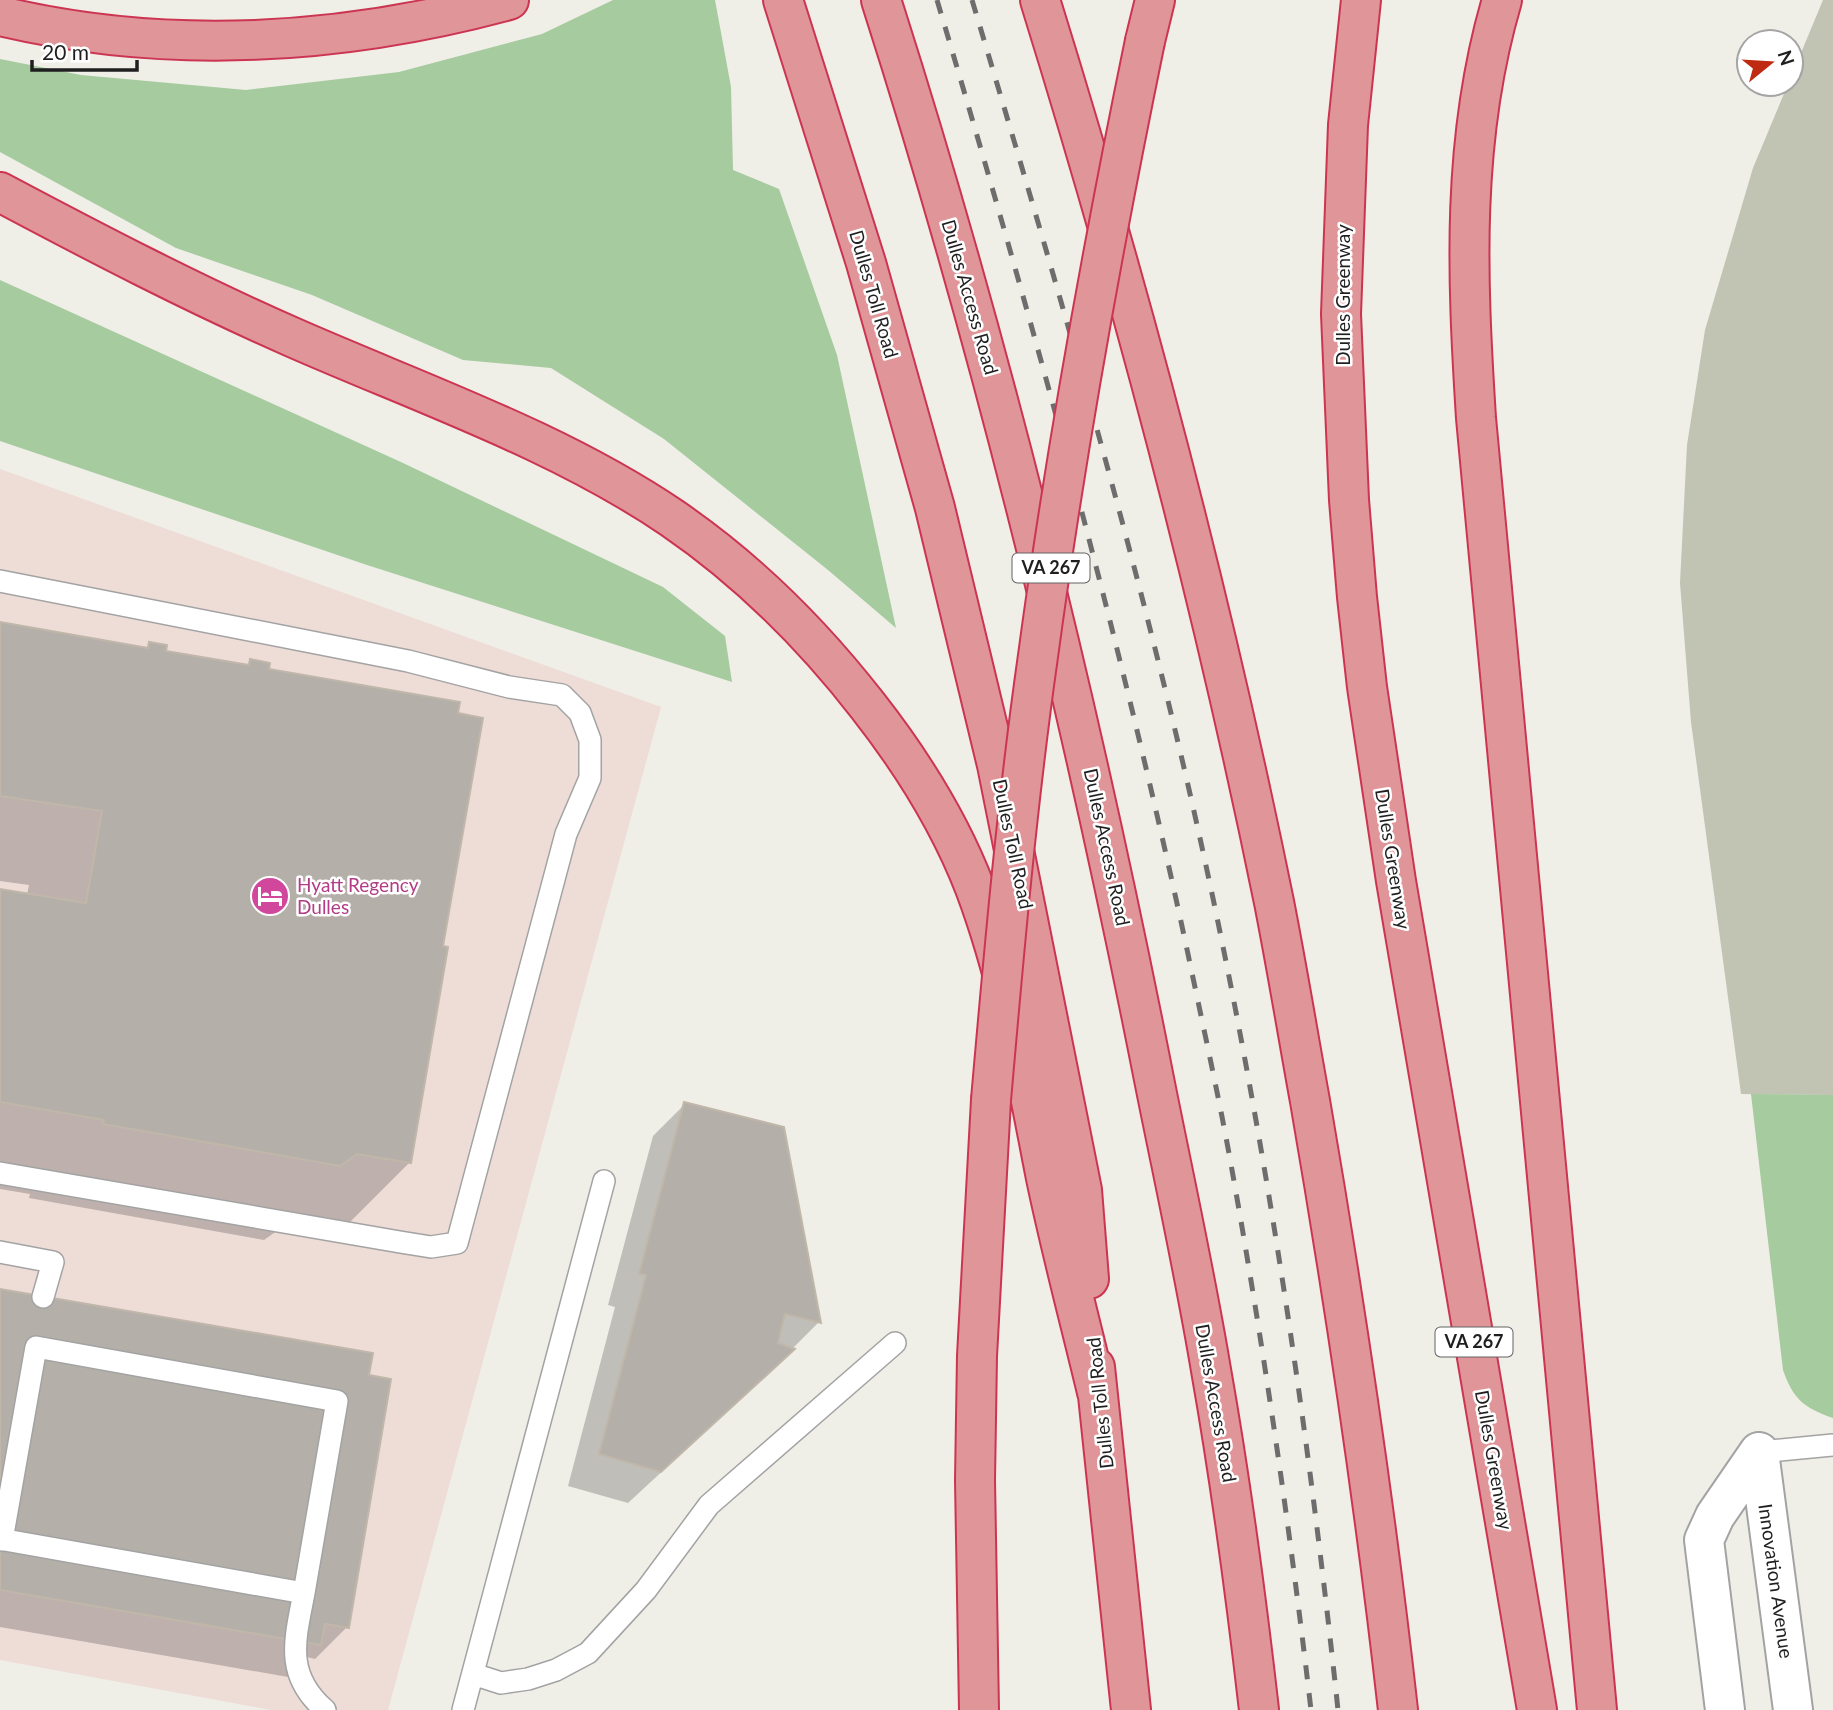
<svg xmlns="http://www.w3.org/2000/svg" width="1833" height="1710" font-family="Lato,sans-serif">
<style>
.commercial{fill:#eedcd7}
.construction{fill:#c1c3b3}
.forest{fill:#a5cb9f}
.shadow{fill:#0003}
.building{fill:#b4b0a9;stroke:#c0b7aa;stroke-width:2}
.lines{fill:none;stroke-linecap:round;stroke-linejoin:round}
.service-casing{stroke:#a3a3a3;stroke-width:24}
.minor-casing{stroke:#a3a3a3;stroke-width:42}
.motorway-casing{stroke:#cc3552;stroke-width:42}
.service{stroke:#fff;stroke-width:21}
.minor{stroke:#fff;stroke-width:38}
.motorway{stroke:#e09598;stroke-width:38}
.rail{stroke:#6d6d6d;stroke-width:5;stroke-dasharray:14 14;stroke-linecap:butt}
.motorway-bridge-casing{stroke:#cc3552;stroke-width:42;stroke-linecap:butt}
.motorway-bridge{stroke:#e09598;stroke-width:38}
.labels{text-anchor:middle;stroke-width:5;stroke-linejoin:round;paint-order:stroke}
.shield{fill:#fff;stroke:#626262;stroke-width:2}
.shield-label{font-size:18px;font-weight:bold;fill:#1f1f1f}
.street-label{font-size:19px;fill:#1f1f1f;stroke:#fff}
.hotel-label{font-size:19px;fill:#b23c85;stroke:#fff;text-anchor:start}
</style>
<rect width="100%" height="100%" fill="#efeee7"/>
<!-- commercial -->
<path class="commercial" d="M 0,469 L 661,707 L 388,1710 L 271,1710 L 0,1660 Z"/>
<!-- construction -->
<path class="construction" d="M 1823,0 L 1833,0 L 1833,1095 L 1741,1094 L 1691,722 L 1680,583 L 1687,445 L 1705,330 L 1753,168 L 1788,84 L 1791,84 L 1791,77 Z"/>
<!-- forest -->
<path class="forest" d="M 613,0 L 715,0 L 731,87 L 733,170 L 779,189 L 837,355 L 896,628 L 828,570 L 664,439 L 551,368 L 463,360 L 312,295 L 176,248 L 0,152 L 0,59 L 81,75 L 246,90 L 399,72 L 542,34 Z
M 0,280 L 403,463 L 663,587 L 725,636 L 732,682 L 367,565 L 0,441 Z
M 1751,1094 L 1833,1095 L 1833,1418 C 1804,1408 1793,1399 1783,1370 Z"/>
<!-- shadow -->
<path class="shadow" d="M 0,623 L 145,649 L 150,644 L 164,653 L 245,666 L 251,661 L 267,671 L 441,947 L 410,1162 L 335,1237 L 281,1228 L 264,1240 L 29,1198 L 30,1194 L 0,1189 L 0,891 L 27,895 L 29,885 L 0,881 Z
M 685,1104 L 819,1322 L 761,1380 L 628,1503 L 568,1486 L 615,1307 L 608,1305 L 653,1136 Z
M 0,1291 L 347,1627 L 315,1659 L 307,1657 L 288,1677 L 0,1627 Z"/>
<!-- building -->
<path class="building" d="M 0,622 L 148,648 L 149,642 L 167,645 L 166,651 L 249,665 L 250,659 L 270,663 L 269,669 L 460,702 L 458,713 L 483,718 L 443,946 L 448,947 L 411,1163 L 357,1154 L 340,1166 L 103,1124 L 104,1120 L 0,1102 L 0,889 L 86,903 L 102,811 L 0,796 Z
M 684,1102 L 784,1127 L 821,1323 L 785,1314 L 778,1343 L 795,1349 L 661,1472 L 599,1454 L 646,1275 L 639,1274 Z
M 0,1289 L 373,1353 L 369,1375 L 391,1379 L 349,1628 L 325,1624 L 321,1645 L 0,1590 Z"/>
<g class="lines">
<defs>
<path id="service" d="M 0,581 L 408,661 L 509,687 L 562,695 L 580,713 L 590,740 L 590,778 L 566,834 L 457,1243 L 431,1247 L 400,1242 L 0,1173
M 0,1252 L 53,1262 L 43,1297
M 1759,1452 L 1833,1445
M 0,1539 L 304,1593 C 295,1640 284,1674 325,1710
M 2,1540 L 36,1347 L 337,1401 L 304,1593
M 473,1674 L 501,1683 L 528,1679 L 556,1670 L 588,1653 L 646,1590 L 709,1505 L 895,1343
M 463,1710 L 604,1181"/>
<path id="minor" d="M 1759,1452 L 1793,1710
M 1725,1710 L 1704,1540 L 1715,1516 L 1759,1452"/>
<path id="motorway" d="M 783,0 L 866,263 L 935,508 L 997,765 L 1082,1190 L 1089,1279
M 881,0 C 995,356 1083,718 1155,1084 C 1174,1179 1195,1274 1211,1370 C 1231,1483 1246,1596 1259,1710
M 1040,0 C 1132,296 1212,598 1274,902 C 1287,968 1298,1035 1310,1101 C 1345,1303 1375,1506 1398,1710
M 1361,0 L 1348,125 L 1341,314 L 1349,500 L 1357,597 L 1367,687 L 1396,881 L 1537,1710
M 1502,0 C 1461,139 1467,276 1476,418 L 1597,1710
M 0,16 C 168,56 343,45 509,0
M 1145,41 L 1155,0
M 0,192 C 96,243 192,293 292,337 C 419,393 557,440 672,518 C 748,570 812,634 868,706 C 911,761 950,823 975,888 C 1010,981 1027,1081 1046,1178 C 1061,1250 1080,1321 1097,1392
M 1095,1367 L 1131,1710
M 979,1710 L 975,1480 L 977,1356 L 991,1100"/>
</defs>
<!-- service casing -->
<use href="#service" class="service-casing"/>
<!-- minor casing -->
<use href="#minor" class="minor-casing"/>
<!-- motorway casing -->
<use href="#motorway" class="motorway-casing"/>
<!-- service -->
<use href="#service" class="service"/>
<!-- minor -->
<use href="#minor" class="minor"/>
<!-- motorway -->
<use href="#motorway" class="motorway"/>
<!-- rail -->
<path class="rail" d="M 937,0 C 1031,315 1119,632 1188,954 C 1203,1026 1219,1097 1232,1170 C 1264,1349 1290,1529 1311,1710
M 972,0 C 1047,250 1121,501 1181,755 C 1255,1069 1304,1389 1338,1710"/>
<defs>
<path id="motorway-bridge" d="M 991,1100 C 1004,951 1017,803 1038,656 C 1066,449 1103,245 1145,41"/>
</defs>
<!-- motorway-bridge casing -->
<use href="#motorway-bridge" class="motorway-bridge-casing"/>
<!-- motorway-bridge -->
<use href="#motorway-bridge" class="motorway-bridge"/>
</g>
<!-- icons -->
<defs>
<symbol id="hotel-disc" viewBox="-11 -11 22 22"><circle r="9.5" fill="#d1479c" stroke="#fff"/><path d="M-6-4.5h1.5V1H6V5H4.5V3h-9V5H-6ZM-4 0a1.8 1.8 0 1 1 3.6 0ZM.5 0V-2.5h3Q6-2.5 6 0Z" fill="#fff"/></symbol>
</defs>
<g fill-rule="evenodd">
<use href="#hotel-disc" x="248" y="874" width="44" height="44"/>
</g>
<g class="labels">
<!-- shield labels -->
<g class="shield">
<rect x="1012.5" y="553.5" width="77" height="29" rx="5"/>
<rect x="1435.5" y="1327.5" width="77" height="29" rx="5"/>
</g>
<g class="shield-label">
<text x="1051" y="574">VA 267</text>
<text x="1474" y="1348">VA 267</text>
</g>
<!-- street labels -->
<g class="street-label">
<text transform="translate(874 294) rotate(74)" y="7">Dulles Toll Road</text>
<text transform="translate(1343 295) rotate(-90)" y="7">Dulles Greenway</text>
<text transform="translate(970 297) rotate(74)" y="7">Dulles Access Road</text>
<text transform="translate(1013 844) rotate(78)" y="7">Dulles Toll Road</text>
<text transform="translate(1107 847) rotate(78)" y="7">Dulles Access Road</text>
<text transform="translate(1393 859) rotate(81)" y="7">Dulles Greenway</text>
<text transform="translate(1100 1403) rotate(-96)" y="7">Dulles Toll Road</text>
<text transform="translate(1216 1403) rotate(80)" y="7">Dulles Access Road</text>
<text transform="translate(1494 1460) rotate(80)" y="7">Dulles Greenway</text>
<text transform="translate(1776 1581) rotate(82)" y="7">Innovation Avenue</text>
</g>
<!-- hotel labels -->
<g class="hotel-label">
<text x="297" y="892">Hyatt Regency<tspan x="297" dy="22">Dulles</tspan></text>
</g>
</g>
<!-- north arrow -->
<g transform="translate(1770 63) rotate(72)"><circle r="33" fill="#ffffff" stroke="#a5a5a5" stroke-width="2"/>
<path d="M0-5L12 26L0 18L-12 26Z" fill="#be2b11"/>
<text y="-10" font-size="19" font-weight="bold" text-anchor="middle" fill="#1f1f1f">N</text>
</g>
<!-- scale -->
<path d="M32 60v10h105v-10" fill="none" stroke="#1f1f1f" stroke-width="3.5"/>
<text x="42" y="60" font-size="21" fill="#1f1f1f" stroke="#ffffff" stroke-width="5" paint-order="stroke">20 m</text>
</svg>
